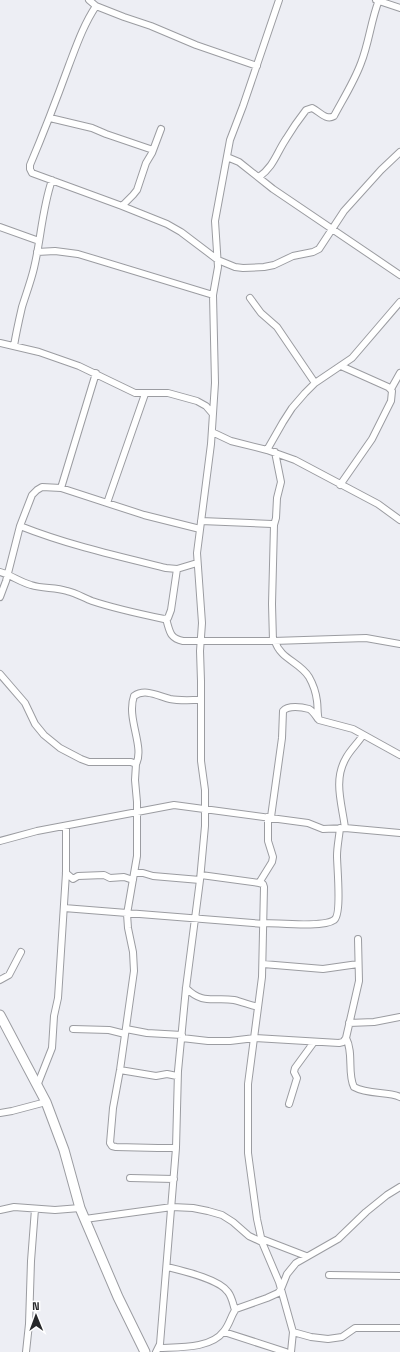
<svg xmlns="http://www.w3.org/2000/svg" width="400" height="1352" font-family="'Space Grotesk',sans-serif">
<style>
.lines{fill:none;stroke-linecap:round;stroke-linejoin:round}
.minor-casing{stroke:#9b9ca1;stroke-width:8}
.secondary-casing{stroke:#9b9ca1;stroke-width:11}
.minor{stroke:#fff;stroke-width:6}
.secondary{stroke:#fff;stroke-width:9}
</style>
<rect width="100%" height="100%" fill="#edeef4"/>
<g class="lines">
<defs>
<path id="minor" d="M 89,0 L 96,6 L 124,17 L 151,26 L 196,45 L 257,66
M 376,0 L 400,8
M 96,6 C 84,24 77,44 69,65 C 57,98 44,132 30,165 L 30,169 L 32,173 L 122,206 L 167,224 L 181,232 L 218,260 L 235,267 L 243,268 L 264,267 L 274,265 L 293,256 L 313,252 L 319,249 L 344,211 L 381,170 L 400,152
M 50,118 L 92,128 L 106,134 L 153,150
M 227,157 L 239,162 L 273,189 L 400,275
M 259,177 C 274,166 276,154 286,139 C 292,129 299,119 306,110 L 312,108 C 319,111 326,121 334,116 C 343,99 354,82 361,63 C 369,43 371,20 379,0
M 122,206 L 133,195 L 137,190 L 146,163 L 152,153 L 161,129
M 0,227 L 39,241
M 37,252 L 55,251 L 78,254 L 213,295
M 250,298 L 261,313 L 277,327 L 315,383
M 0,343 L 39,352 L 79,366 L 135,393 L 168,393 L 197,401 L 206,406 L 212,413
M 14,346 C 16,333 19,320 22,307 C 26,294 31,281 34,268 C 41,239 42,209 52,180
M 391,389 L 400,373
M 212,432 L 231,441 L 267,450 L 295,460 L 378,504 L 400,520
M 267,450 L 283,422 L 292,408 L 305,393 L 315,383 L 352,358 L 400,302
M 340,485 L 372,439 L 391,401 L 392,391 L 388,387 L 341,366
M 61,488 L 96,373
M 107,503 L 145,394
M 201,521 L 272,524 L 274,525 L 272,604 L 273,641
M 274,525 L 276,518 L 277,498 L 281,482 L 275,452
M 20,526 C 68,545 117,556 166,568 L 177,569 L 197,563
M 0,572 C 11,575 20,582 31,585 C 43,589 55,587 67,591 C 76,593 84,598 92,601 C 116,609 140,614 164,619 L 168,618 L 171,610 L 177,569
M 0,597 L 6,581 L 20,526 L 32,495 L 37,490 L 42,487 L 61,488 L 144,515 L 200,529
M 166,619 C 170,631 169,638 183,641 L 273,641 L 366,638 L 400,644
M 275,641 C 280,659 300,662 309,677 C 313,684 316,693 317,701 C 318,708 317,714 319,720 L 353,729 L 400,755
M 0,674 L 25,703 L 35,724 L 44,735 L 60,748 L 81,759 L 89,762 L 131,762 L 136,764 L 135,780 L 137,802 L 137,856 L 127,914 L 128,928 L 133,952 L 134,971 L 120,1070 L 113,1108 L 110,1143 L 112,1146 L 116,1147 L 158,1148 L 176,1148
M 136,764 C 145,747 126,718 134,696 C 145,688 158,696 170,699 C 179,701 191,700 201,700
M 271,817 L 282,738 L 283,711 C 288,705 302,707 309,709 C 313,711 315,715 318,719
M 345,828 C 342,804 333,780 346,758 C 350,750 358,743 363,735
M 0,841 L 37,831 L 174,805 L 308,823 L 323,829 L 345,828 L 400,833
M 66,873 L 73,879 L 78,876 L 104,875 L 110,878 L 124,877 L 133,880
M 134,873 L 143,873 L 153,876 L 200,880
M 201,875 L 259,883 L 263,884 L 264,887 L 262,977 L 248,1084 L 248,1153 L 257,1219 L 262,1242 L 279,1282 L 293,1332 L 291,1352
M 259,883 L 272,862 L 273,857 L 268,841 L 268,817
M 64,908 L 264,924
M 264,923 C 279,923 323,928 334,920 C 342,915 337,867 337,856 C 337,847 339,838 340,828
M 263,964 L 323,969 L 358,964
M 0,980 L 9,975 L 21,952
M 186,988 C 203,1005 213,997 234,1000 C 242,1002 250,1005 258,1007
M 349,1023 L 374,1022 L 400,1017
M 73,1029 L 109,1030 L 125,1034
M 126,1029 L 147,1033 L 182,1035
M 182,1038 L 208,1041 L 230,1041 L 255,1038 L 339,1043 L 343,1042 L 346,1038 L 359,981 L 358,939
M 346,1038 C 354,1053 347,1074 354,1087 C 368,1095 389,1091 400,1097
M 120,1070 L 156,1076 L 167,1074 L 177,1076
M 37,1086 L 52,1048 L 54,1016 L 58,998 L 66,873 L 66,826
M 289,1104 L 297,1078 L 294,1072 L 295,1068 L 314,1042
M 0,1113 L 12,1111 L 46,1102
M 130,1178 L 174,1179
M 0,1210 L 14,1207 L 55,1210 L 80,1208
M 85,1219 L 172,1207 L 193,1208 L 208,1211 L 222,1215 L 233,1222 L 249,1236 L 262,1242
M 262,1239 L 306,1256
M 167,1267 C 183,1271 219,1279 228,1292 C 232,1297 233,1304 235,1310
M 329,1275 L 400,1276
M 224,1332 L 286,1352
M 293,1332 L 311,1337 L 328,1339 L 342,1337 L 355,1328 L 400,1328
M 159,1348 C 179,1347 211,1349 224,1331 C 230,1324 231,1315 236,1309 L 267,1298 L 278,1293 L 281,1289 L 287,1274 L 296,1263 L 338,1239 L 366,1212 L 387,1195 L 400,1187
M 26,1352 L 29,1324 L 31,1261 L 35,1209
M 156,1352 L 160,1344 L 176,1148 L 178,1071 L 186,988 L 200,880 L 205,826 L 205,790 L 201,761 L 201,681 L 200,651 L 202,623 L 197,553 L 211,444 L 215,383 L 213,295 L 218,267 L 215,221 L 230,140 L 243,106 L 279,0"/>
<path id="secondary" d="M 0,1015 L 46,1102 L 64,1150 L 80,1208 L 118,1297 L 145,1352"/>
</defs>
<!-- minor casing -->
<use href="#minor" class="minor-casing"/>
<!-- secondary casing -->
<use href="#secondary" class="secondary-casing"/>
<!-- minor -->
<use href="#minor" class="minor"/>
<!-- secondary -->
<use href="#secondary" class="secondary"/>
</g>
<!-- north arrow -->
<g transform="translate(36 1316) rotate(359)" stroke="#ffffff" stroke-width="3" paint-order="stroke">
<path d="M0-3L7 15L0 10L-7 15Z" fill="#27282a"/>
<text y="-6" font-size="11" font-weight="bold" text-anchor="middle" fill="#27282a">N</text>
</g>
</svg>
